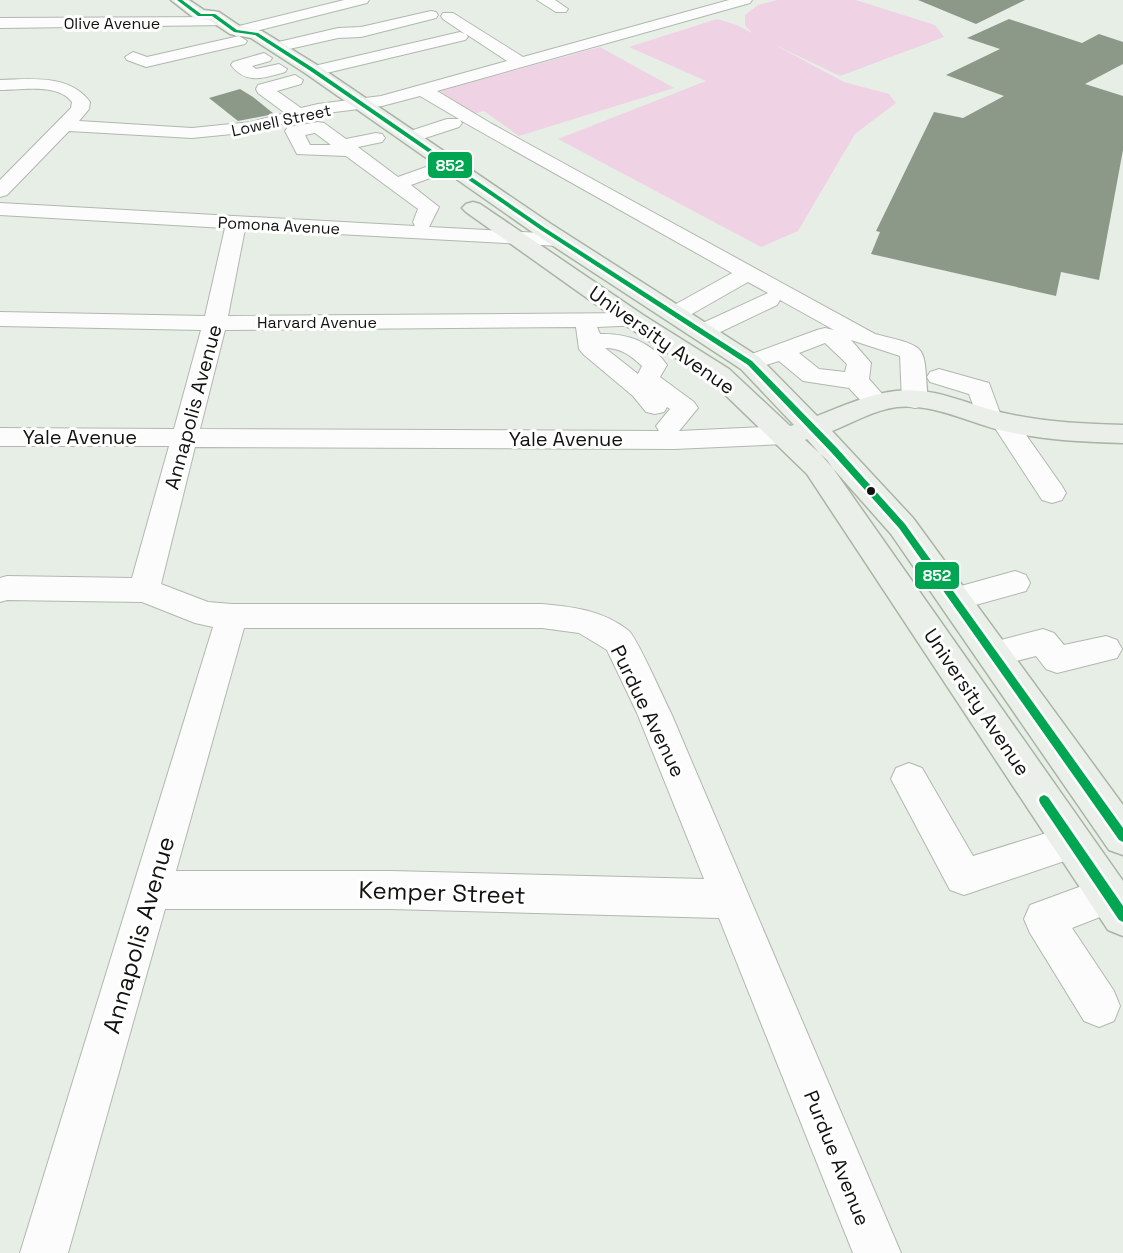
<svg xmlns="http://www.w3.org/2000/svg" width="1123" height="1253" font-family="'Space Grotesk',sans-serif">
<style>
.green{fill:#f0d2e5}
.building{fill:#8d9988}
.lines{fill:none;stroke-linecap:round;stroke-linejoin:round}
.minor-casing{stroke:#b2b7b1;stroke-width:2}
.major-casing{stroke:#a9b4a5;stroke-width:3}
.minor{fill:#fbfcfb;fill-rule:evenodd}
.major{fill:#eaf0e9;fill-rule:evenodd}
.bus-1-casing{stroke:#fff;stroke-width:5}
.bus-1{fill:#00a651;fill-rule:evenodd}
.bus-dot{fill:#10130e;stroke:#fff;stroke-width:2}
.labels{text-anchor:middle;stroke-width:6;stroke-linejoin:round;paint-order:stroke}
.far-street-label{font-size:16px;fill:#10130e;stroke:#fff}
.street-label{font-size:20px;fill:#10130e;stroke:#fff}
.near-street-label{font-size:24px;fill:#10130e;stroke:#fff}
.line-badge{stroke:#fff;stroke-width:2}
.badge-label{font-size:16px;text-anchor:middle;font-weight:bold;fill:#fff}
</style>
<rect width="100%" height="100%" fill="#e7eee6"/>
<!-- green -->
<path class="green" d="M 777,0 L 856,0 L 935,25 L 944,37 L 840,76 L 773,44 L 844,82 L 889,94 L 896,103 L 855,134 L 798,231 L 761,247 L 558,139 L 706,81 L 629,47 L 717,19 L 737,25 L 752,33 L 745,25 L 745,15 L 758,5 Z
M 600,47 L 674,88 L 519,136 L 484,111 L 473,114 L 440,91 Z"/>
<!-- building -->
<path class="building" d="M 918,0 L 1025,0 L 976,24 Z
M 1009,19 L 1082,43 L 1099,34 L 1123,42 L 1123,64 L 1085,84 L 1123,96 L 1123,150 L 1099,280 L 1061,272 L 1056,296 L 871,254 L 880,232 L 876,231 L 934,112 L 963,118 L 1004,96 L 946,75 L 1000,49 L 967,38 Z
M 240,89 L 253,97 L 274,114 L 238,121 L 209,98 Z"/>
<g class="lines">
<defs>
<path id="minor" d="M 344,0 L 369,0 L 367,3 L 236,36 L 228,31 L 231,28 Z
M 537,0 L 555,0 L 568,9 L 566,12 L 556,12 Z
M 729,0 L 752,0 L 750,3 L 437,91 L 492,124 L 875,334 C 931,348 923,344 928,400 L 924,406 L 915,408 L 906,406 L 902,400 L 900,356 L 851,340 L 871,363 L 869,379 L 884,396 L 880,402 L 871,404 L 862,402 L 849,388 L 803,381 L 779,361 L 750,370 L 741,368 L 738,363 L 741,358 L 817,330 L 825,328 L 834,330 L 780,300 L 777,305 L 710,337 L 702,339 L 694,337 L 690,332 L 694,327 L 768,293 L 748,282 L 683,319 L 675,321 L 667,319 L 663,314 L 667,309 L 732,273 L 460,120 L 462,123 L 459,127 L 416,141 L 404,141 L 401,137 L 404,133 L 447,119 L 459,119 L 420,96 L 382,106 L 319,114 L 252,132 L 192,138 L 69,131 L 7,195 L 0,197 L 0,180 L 71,108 L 72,102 C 58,83 21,90 0,90 L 0,80 C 31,79 70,74 90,102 L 89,109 L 79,121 L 192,128 L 251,122 L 285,113 L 258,93 L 256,89 L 258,85 L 295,75 L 303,80 L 301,84 L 277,91 L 301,108 L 318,104 L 381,96 L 507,61 L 466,34 L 468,37 L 465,40 L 314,76 L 306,71 L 314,66 L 460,32 L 465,34 L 443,19 L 441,16 L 443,13 L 453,13 L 523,57 ZM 825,343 L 847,364 L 845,372 L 819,369 L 799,353 Z
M 431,11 L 436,12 L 438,15 L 436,18 L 361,37 L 338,38 L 276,52 L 268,47 L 270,44 L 338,28 L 361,27 Z
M 223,17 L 231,22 L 228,25 L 0,28 L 0,18 Z
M 239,36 L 247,41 L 245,44 L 146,67 L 127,60 L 125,57 L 133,52 L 147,57 Z
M 264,53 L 272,58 L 270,61 L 252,66 L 256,69 L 279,64 L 287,69 L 285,72 C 264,78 246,85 231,65 L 233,62 Z
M 318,122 L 324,123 L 346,139 L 376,133 L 382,134 L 385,138 L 382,142 L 358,147 L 398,177 L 426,167 L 433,169 L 436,173 L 433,177 L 411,185 L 439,207 L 429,227 L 559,234 L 566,236 L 570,240 L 566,244 L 559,246 L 245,229 L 228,316 L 634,313 L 642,315 L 646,320 L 642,325 L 597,327 L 600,334 C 627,333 652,342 667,365 L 660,377 L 694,402 L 698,408 L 679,431 L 785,426 L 794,429 L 798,435 L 794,441 L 785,444 L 674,449 L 195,447 L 161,584 L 208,602 L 232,604 L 542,604 C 573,607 603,610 629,631 C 637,638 664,699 671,713 L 901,1253 L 853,1253 L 719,918 L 391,909 L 165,909 L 68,1253 L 20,1253 L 213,627 L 195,623 L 142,602 L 7,600 L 0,602 L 0,578 L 7,576 L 132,578 L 169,446 L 0,446 L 0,428 L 174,429 L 201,330 L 0,326 L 0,312 L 205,316 L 225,228 L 0,215 L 0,203 L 415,226 L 413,222 L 418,209 L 346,156 L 297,154 L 285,131 L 288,127 ZM 315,133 L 331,145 L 310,145 L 305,135 ZM 576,327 L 579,349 L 583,354 L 633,396 L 646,412 L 655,414 L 664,412 L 667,407 L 670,409 L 656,426 L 659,431 L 200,429 L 225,330 ZM 605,348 C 621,348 630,355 642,366 L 638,374 ZM 244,628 L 542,628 L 579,633 L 607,650 L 637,713 L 704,879 L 391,871 L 176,871 Z
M 939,369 L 989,383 L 1000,413 L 1012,415 L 1062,486 L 1066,493 L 1062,500 L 1052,503 L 1042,500 L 993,425 L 980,424 L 969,394 L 930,382 L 927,377 L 930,372 Z
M 1015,571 L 1026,575 L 1030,583 L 1026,591 L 954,611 L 943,607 L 939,599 L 943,591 Z
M 1043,629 L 1054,633 L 1064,645 L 1106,636 L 1117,640 L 1122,649 L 1117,658 L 1057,673 L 1046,669 L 1036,656 L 993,667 L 982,663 L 977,654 L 982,645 Z
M 909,763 L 922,768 L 973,856 L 1072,825 L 1085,830 L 1091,842 L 1085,854 L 964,895 L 950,890 L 891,779 L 896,768 Z
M 1109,876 L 1123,882 L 1123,908 L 1072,928 L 1114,991 L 1120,1006 L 1114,1021 L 1099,1027 L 1084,1021 L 1030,933 L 1024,919 L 1030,905 Z"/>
<path id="major" d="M 171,0 L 189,0 L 204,10 L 219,12 L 241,27 L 262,31 L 317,65 L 551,224 L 759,357 L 817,416 C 843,406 869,394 896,391 C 934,386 968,405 1004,413 C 1043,422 1083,424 1123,425 L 1123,443 C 1083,442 1043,440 1004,431 C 969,423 934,403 897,407 C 874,410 852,423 832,431 L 913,518 L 1123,805 L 1123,855 L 1109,850 L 891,534 L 807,439 L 805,440 L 827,460 L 1123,881 L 1123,936 L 1108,930 L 807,474 L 711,381 L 625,325 L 466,212 L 462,208 L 466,204 L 473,202 L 480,204 L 643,315 L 729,369 L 790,426 L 794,425 L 741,369 L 535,234 L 305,73 L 251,38 L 230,34 L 209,20 L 194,18 Z"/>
</defs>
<!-- minor casing -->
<use href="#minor" class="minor-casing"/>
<!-- major casing -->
<use href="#major" class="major-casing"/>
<!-- minor -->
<use href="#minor" class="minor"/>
<!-- major -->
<use href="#major" class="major"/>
<defs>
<path id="bus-1" d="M 177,0 L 182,0 L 201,14 L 215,14 L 237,30 L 258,33 L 313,68 L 545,228 L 752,361 L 837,448 L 905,524 L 1123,828 L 1123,842 L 1119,840 L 899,528 L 831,452 L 748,365 L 541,230 L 309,70 L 255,35 L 234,32 L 212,16 L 198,16 Z
M 1044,795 L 1048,797 L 1123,906 L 1123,922 L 1119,920 L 1040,803 L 1039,800 L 1040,797 Z"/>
</defs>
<!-- bus-1 casing -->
<use href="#bus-1" class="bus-1-casing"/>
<!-- bus-1 -->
<use href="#bus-1" class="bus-1"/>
</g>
<!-- markers -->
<circle class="bus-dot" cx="871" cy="491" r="5"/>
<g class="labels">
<!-- far-street labels -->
<g class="far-street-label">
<text x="112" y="29">Olive Avenue</text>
<text transform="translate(281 120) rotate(-12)" y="6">Lowell Street</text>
<text transform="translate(279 225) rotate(3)" y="6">Pomona Avenue</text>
<text x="317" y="328">Harvard Avenue</text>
</g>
<!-- street labels -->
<g class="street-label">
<text transform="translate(662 340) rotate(35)" y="7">University Avenue</text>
<text transform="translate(193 407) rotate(-75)" y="7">Annapolis Avenue</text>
<text x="80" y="444">Yale Avenue</text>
<text x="566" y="446">Yale Avenue</text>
<text transform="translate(977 702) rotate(56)" y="7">University Avenue</text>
<text transform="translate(648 711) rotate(64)" y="7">Purdue Avenue</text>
<text transform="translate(837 1158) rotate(68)" y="7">Purdue Avenue</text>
</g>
<!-- near-street labels -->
<g class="near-street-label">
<text transform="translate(442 893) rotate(2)" y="8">Kemper Street</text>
<text transform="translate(139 935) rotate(-74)" y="8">Annapolis Avenue</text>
</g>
</g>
<g class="line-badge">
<rect x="427" y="151" width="46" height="28" rx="6" fill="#00a651"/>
<rect x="914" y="561" width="46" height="29" rx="6" fill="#00a651"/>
</g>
<g class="badge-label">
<text x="450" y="171">852</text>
<text x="937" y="581">852</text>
</g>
</svg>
